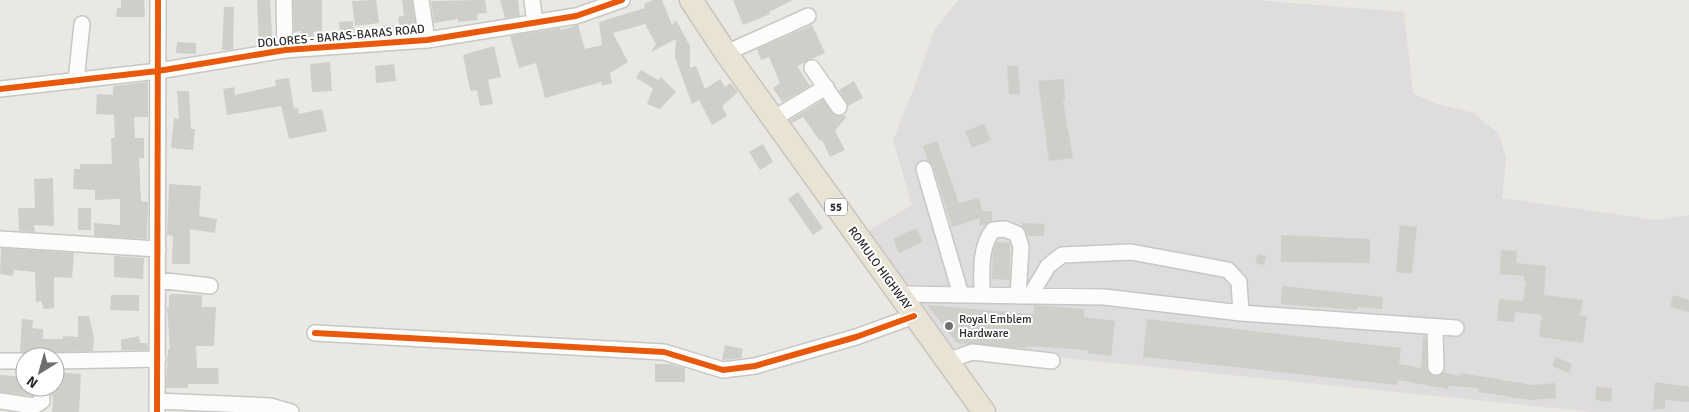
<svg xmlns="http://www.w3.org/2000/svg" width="1689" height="412" font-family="Signika,sans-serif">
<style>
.industrial{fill:#dfdcdd}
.building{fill:#cfcec9}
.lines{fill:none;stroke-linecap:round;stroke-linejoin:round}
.minor-casing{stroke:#c8c6c7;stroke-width:18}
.highway-casing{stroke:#c6c5c2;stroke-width:25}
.minor{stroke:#fcfcfb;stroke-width:15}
.highway{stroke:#e9e3d4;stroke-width:22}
.cycleway-casing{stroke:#fff;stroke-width:9}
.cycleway{stroke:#e8590c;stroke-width:6}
.poi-dot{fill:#6e6e6c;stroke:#fff;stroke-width:2}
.labels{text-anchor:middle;stroke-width:4;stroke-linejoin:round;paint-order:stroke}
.shield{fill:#fff;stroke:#6b6b6b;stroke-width:1}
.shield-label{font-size:11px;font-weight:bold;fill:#2c2c2c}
.street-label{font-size:12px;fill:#2c2c2c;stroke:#fff}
.poi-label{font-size:12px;fill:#2c2c2c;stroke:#fff;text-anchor:start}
</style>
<rect width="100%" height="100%" fill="#eae8e2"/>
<!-- industrial -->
<path class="industrial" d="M 958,0 L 1255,0 L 1404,12 L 1413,93 L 1434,103 L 1474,113 L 1499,134 L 1506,159 L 1502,198 L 1656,220 L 1689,215 L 1689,412 L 1591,412 L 948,346 L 867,232 L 912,205 L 893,140 L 916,83 L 934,31 Z"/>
<!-- building -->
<path class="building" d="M 121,0 L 144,0 L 145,17 L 116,17 L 117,8 L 121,8 Z
M 257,0 L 270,0 L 272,36 L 274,36 L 275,42 L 259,45 Z
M 293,0 L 322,0 L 322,31 L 313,32 L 314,37 L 301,37 L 301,31 L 294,32 Z
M 376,0 L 379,23 L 355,26 L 352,1 Z
M 402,0 L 412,0 L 416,27 L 400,29 L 398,17 L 404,16 Z
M 485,0 L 487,13 L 477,14 L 478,20 L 458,22 L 458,19 L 434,23 L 431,1 Z
M 500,0 L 518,0 L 520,16 L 505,18 Z
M 653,0 L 662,0 L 672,25 L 676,20 L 690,46 L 690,68 L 696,66 L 705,89 L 720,79 L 725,87 L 730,83 L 738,92 L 722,106 L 727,116 L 712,125 L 699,100 L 692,104 L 675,57 L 676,39 L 651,52 L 656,44 L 645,24 L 613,33 L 628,62 L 610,73 L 612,83 L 602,86 L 601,82 L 545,98 L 536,63 L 519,68 L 510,36 L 560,28 L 561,30 L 578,25 L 585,49 L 602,45 L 599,22 L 645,8 L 644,4 Z
M 733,0 L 793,0 L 769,12 L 770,14 L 743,25 Z
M 224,7 L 234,7 L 233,49 L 228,50 L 222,50 Z
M 353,21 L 354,36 L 340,37 L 339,22 Z
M 394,25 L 394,33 L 380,34 L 380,26 Z
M 812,25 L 825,53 L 797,66 L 810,86 L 779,104 L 782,102 L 773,88 L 780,83 L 769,57 L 761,60 L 757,49 Z
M 177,42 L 196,43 L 196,54 L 176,53 Z
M 494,46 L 501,77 L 488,80 L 493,104 L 480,106 L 477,90 L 471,91 L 469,85 L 463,55 Z
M 330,62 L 332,91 L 312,92 L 310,64 Z
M 394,64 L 396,81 L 376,83 L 375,66 Z
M 1007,66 L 1018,66 L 1020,94 L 1009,94 Z
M 641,70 L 658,80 L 661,77 L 676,92 L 660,109 L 647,104 L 653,88 L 636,78 Z
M 289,78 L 294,109 L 298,108 L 299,114 L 322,109 L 327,131 L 289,139 L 281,106 L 227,115 L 223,89 L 234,87 L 235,95 L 276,86 L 275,80 Z
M 1064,79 L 1065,101 L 1063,101 L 1073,158 L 1049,161 L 1038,81 Z
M 854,81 L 863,98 L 848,106 L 839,90 Z
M 148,82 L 148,117 L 134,117 L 135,138 L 144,138 L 144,158 L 139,158 L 141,201 L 148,202 L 147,239 L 94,236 L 94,223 L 120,225 L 120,199 L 95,200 L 95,190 L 73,189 L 74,169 L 80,169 L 80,164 L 112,164 L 111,138 L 115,138 L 114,115 L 96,114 L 97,94 L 113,95 L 113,86 Z
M 177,91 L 189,91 L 191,129 L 195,129 L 193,150 L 171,148 L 174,118 L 179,119 Z
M 823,100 L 835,115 L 847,116 L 835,131 L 845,150 L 830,157 L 822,140 L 820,141 L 803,117 L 792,123 L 790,120 Z
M 984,124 L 991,140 L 972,148 L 965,131 Z
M 937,141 L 959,203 L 979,198 L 982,211 L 992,211 L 992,221 L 985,225 L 979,225 L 980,218 L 952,227 L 933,166 L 928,161 L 923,146 Z
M 763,144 L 773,162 L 760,170 L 749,152 Z
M 53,178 L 54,226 L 34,225 L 35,232 L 19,231 L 18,208 L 35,208 L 34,179 Z
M 169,184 L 201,186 L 199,216 L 217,219 L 215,233 L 190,229 L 190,264 L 172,264 L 173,236 L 167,235 Z
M 798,192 L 823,228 L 813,235 L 788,199 Z
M 78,208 L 91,208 L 91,230 L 78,230 Z
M 1021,223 L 1045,224 L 1044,236 L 1027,236 Z
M 1400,225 L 1417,227 L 1412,274 L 1396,272 Z
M 916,228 L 923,242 L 899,253 L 893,239 Z
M 1281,235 L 1370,239 L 1370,263 L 1281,262 Z
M 996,242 L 1010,243 L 1010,280 L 992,279 L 993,253 Z
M 1,248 L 74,253 L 72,278 L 54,277 L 54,308 L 44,309 L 41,301 L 36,302 L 35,272 L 14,270 L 13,276 L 0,274 Z
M 1501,250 L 1517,251 L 1516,263 L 1546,266 L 1544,295 L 1583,300 L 1580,315 L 1587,317 L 1583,343 L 1539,337 L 1542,315 L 1515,312 L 1514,322 L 1497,321 L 1499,299 L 1523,301 L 1526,282 L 1524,282 L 1524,276 L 1500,274 Z
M 1258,254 L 1266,256 L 1264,265 L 1255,263 Z
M 114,256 L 144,258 L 143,279 L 114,277 Z
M 1282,286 L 1383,297 L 1382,309 L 1357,307 L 1357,310 L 1281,304 Z
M 171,294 L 202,295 L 202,307 L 216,307 L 214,346 L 196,346 L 197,368 L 218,368 L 219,384 L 188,384 L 188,388 L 166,388 L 168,349 L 170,349 L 167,307 L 169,307 L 169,296 Z
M 111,295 L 139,295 L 139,311 L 110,310 Z
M 1673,295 L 1689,300 L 1689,312 L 1670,307 Z
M 927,305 L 1034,314 L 1034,305 L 1084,309 L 1084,317 L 1115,321 L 1111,356 L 1088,353 L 1089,350 L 1026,346 L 1026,348 L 957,343 Z
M 78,316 L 89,316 L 94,338 L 93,351 L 55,352 L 47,357 L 33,356 L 29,353 L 20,352 L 22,319 L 33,320 L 32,328 L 43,329 L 43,339 L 63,339 L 63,336 L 78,337 Z
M 1147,319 L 1401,348 L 1399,364 L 1421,368 L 1423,337 L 1426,337 L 1427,368 L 1432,375 L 1437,376 L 1443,372 L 1460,376 L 1460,373 L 1534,385 L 1555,383 L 1556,398 L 1531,400 L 1478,392 L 1479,388 L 1448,386 L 1448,389 L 1398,380 L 1397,385 L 1143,357 Z
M 139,336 L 140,343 L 147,343 L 148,350 L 121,350 L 121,340 Z
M 725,345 L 743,349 L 741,358 L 722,360 Z
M 1556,357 L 1572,364 L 1569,373 L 1552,366 Z
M 655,364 L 670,364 L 685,368 L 685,382 L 655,382 Z
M 55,372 L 81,374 L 79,412 L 52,412 L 53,399 L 50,387 L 55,387 Z
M 0,375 L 25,377 L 25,387 L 32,388 L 32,396 L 0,392 Z
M 1655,382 L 1689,387 L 1689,402 L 1665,400 L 1665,409 L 1653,409 Z
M 1596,387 L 1612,388 L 1611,402 L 1595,400 Z"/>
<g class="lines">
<defs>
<path id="minor" d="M 284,0 L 285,50
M 421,0 L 427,40
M 532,0 L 535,23
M 726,53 L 808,16
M 812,68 L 839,107
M 76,81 L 82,24
M 0,89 L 158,71 L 285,50 L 427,40 L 576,16 L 622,0
M 773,119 L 826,87
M 924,169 L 961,295
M 0,239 L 158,249
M 158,280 L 210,286
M 898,294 L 1104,297 L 1241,313 L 1456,328
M 982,295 C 982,273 979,248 993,230 L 1005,229 L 1017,234 L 1021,247 L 1018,296
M 1030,296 L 1048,266 L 1062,255 L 1131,252 L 1228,270 L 1239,282 L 1241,313
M 1435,327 L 1436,367
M 315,333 L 664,352 L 723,370 L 755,366 L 856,337 L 914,316
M 0,361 L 25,361
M 55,361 L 158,359
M 947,361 L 972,352 L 1052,361
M 0,401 L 34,406 L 42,401 L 41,387
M 157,401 L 270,406 L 291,412
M 157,412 L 158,0"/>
<path id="highway" d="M 691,0 L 726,53 L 984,412"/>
</defs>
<!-- minor casing -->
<use href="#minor" class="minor-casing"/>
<!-- highway casing -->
<use href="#highway" class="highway-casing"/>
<!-- minor -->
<use href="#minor" class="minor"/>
<!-- highway -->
<use href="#highway" class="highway"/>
<defs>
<path id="cycleway" d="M 0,89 L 158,71 L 285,50 L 427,40 L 576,16 L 622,0
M 315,333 L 664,352 L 723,370 L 755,366 L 856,337 L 914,316
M 157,412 L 158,0"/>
</defs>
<!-- cycleway casing -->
<use href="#cycleway" class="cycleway-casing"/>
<!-- cycleway -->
<use href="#cycleway" class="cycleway"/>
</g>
<!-- markers -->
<circle class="poi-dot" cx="949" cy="326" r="5"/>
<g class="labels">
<!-- shield labels -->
<rect class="shield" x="825" y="198.5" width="22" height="17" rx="4"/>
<g class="shield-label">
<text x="836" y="211">55</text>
</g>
<!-- street labels -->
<g class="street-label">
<text transform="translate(341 36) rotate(-5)" y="4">DOLORES - BARAS-BARAS ROAD</text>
<text transform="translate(880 268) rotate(54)" y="4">ROMULO HIGHWAY</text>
</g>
<!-- poi labels -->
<g class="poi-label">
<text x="959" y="323">Royal Emblem<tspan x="959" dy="14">Hardware</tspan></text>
</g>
</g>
<!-- north arrow -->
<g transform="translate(40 372) rotate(217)"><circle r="24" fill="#ffffff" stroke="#ababab"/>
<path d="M0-4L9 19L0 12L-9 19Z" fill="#6e6e6c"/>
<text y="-8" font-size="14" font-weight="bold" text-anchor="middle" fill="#2c2c2c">N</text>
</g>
</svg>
